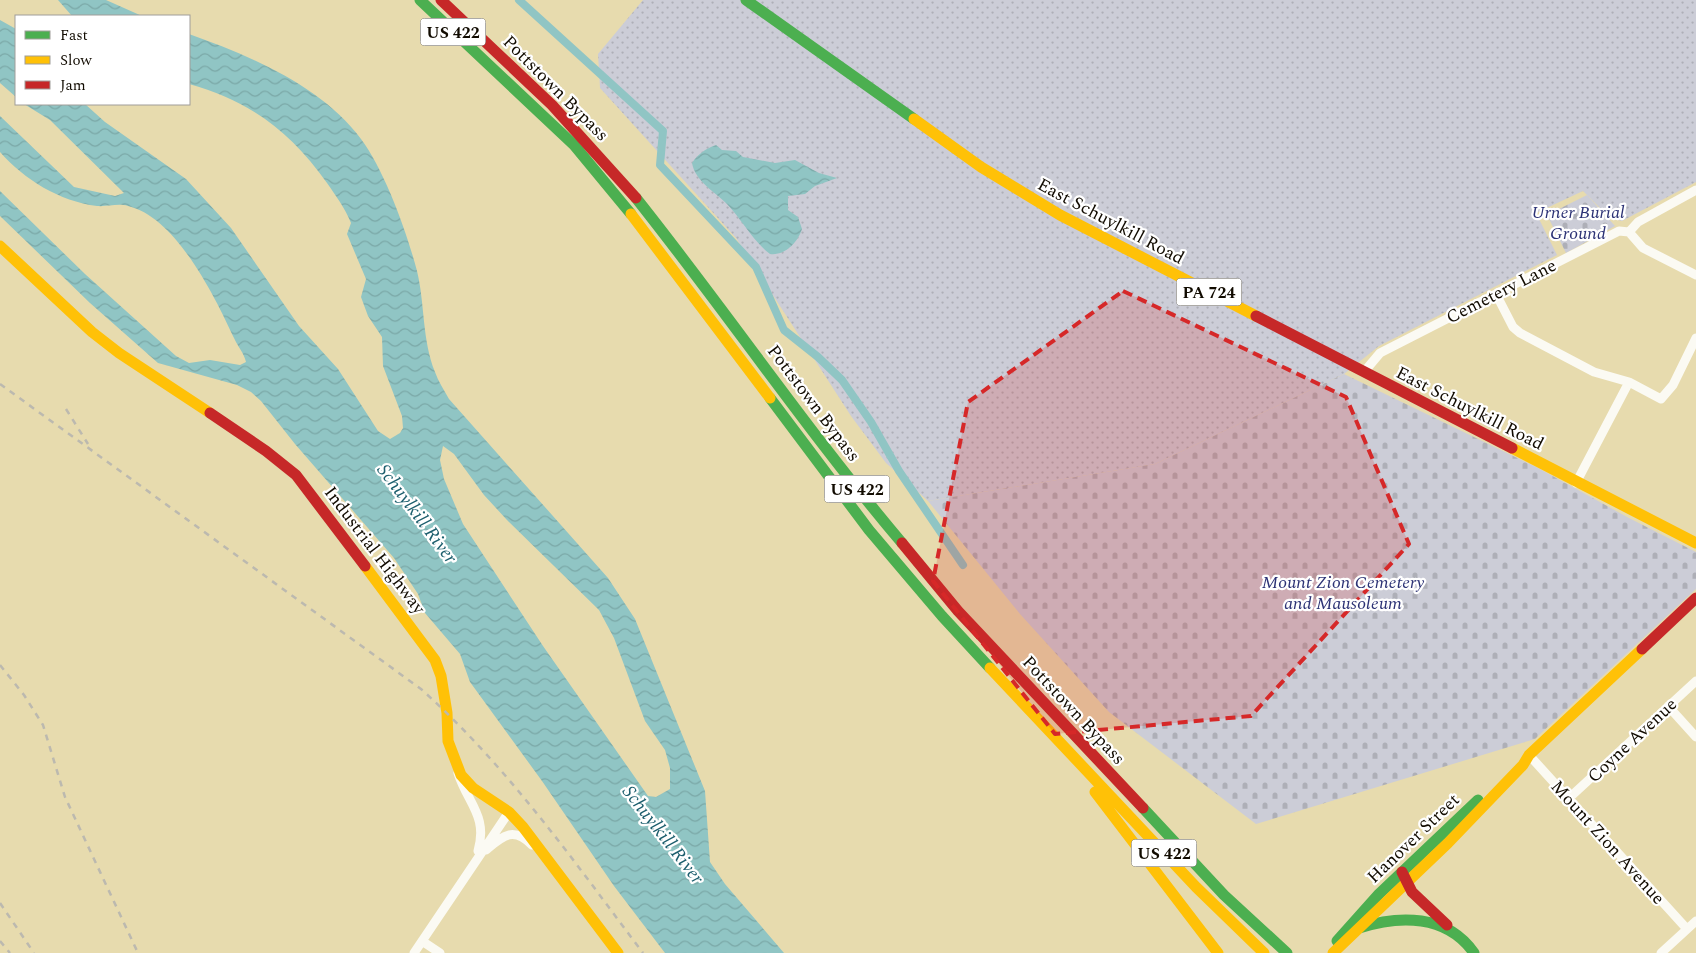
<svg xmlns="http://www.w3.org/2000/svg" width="1696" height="953" font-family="Spectral,serif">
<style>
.grass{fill:url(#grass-dots)}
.cemetery{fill:url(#cemetery-stones)}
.water{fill:url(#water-waves);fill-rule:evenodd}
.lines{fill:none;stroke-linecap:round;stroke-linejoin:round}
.canal{stroke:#90c5c4;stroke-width:8}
.street{stroke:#fbfaf3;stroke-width:9}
.fast{stroke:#4caf50;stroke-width:11}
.slow{stroke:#ffc107;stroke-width:11}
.jam{stroke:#c62828;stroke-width:11}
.rail{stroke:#bcb9af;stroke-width:2.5;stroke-dasharray:6 6;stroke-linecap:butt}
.marked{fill:#d62828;fill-opacity:0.2;stroke:#d62828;stroke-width:4;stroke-dasharray:10 6;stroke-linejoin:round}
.labels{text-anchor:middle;stroke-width:4.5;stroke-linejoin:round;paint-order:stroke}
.shield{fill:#fff;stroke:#58544c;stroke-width:1}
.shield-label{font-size:16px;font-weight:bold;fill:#110b00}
.street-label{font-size:18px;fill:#110b00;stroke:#fff}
.park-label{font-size:18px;font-style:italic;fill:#2c3275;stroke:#fff}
.water-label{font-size:19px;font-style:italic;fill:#1d5f6e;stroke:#fff}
</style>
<defs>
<pattern id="grass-dots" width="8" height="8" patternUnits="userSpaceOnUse" patternTransform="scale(1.25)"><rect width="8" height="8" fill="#cccdd7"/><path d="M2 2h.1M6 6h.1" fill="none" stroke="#aeafb7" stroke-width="1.8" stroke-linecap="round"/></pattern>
<pattern id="cemetery-stones" width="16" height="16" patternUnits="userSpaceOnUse" patternTransform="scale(1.25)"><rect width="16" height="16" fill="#cccdd7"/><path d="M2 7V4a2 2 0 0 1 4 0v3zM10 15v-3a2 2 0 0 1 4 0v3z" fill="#aeafb7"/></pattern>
<pattern id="water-waves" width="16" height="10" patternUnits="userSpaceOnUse" patternTransform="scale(1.25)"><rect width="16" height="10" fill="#90c5c4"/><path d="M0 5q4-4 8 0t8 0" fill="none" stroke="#7ba8a7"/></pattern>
</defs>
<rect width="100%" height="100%" fill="#e7dbae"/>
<!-- grass -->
<path class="grass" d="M 643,0 L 1696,0 L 1696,182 L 1622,221 L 1610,218 L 1583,191 L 1536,213 L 1557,255 L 1379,346 L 1344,374 L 1155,464 L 928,501 L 886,463 L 851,416 L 736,238 L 600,88 L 598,54 Z"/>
<!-- cemetery -->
<path class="cemetery" d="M 1587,195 L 1615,226 L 1566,253 L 1547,215 Z
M 1344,374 L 1538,468 L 1629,518 L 1696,552 L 1696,589 L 1535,739 L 1256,824 L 1109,712 L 1020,614 L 928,501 L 1155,464 Z"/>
<!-- water -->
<path class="water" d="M 58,0 L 106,0 L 142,16 L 72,16 Z
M 0,20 L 16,29 L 16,97 L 0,83 Z
M 189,34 C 248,55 322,86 361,139 C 385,171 407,233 417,271 C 425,304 422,340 435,372 C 438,381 444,390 449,399 L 608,578 L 635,619 L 705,791 L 710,862 L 725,884 L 784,953 L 665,953 L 614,886 L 542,781 L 470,682 L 460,654 L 425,613 L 418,594 L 394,558 L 295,444 L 261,401 L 251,392 L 237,385 L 158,363 L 90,303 L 0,216 L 0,191 L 85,274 L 176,356 L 189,363 L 210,360 L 240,365 L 246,362 C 244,353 238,347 234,338 C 215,297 176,217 128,206 C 118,203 107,207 97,206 C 59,201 25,180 0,152 L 0,116 L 74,187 L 115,196 L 124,193 L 50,120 L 24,104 L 85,104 L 105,122 L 186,179 L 231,228 L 299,326 L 338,369 L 378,431 L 390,439 L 400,433 L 403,428 L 402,416 L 383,366 L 382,337 L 368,316 L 361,297 L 366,279 L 347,234 L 351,223 C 345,208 336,196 327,183 C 291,132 250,101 189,84 ZM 443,446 L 454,454 L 484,495 L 507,520 L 599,610 L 614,638 L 645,721 L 665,750 L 670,768 L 670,789 L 656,797 L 648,796 L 543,646 L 463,524 L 444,479 L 440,460 Z
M 716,145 L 722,150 L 736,151 L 743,157 L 775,163 L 795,160 L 819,173 L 837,178 L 815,186 L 805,194 L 788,196 L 788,210 L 798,217 L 802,229 C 798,242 785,256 770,254 C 753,241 742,220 727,204 C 715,192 695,181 692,163 C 698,154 705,149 716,145 Z"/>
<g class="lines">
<!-- canal -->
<path class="canal" d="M 519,0 L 663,131 L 660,165 L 756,267 L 784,330 L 818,357 L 842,380 L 871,422 L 899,471 L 963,565"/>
<!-- street -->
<path class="street" d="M 1629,232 L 1643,248 L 1696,275
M 1629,232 L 1638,222 L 1696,190
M 1496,294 L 1513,327 L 1520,333 L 1594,372 L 1629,382
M 1364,372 L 1380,353 L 1619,231 L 1629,232
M 1576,483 L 1629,382 L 1661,399 L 1673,385 L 1696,338
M 1668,706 L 1696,737
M 1529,755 L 1687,929
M 458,773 C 468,804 488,816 478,851
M 1568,799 L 1696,681
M 486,850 C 503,836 513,826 532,845
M 422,941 L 440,953
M 414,953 L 509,812
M 1661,953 L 1696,921"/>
<!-- fast -->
<path class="fast" d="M 420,0 L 574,145 L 631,214
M 746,0 L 914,119
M 636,198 C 726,311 808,432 902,543
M 770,398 L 869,530 L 942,616 L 990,668
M 1143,808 L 1224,895 L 1287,953
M 1359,928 C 1399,915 1447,914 1474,953
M 1337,941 L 1379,894 L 1478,800"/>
<!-- slow -->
<path class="slow" d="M 914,119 L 981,167 L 1060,215 L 1256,316
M 631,214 L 770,398
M 0,246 L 92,332 L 119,353 L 210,413
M 1512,448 L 1696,543
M 365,566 L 435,660 L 441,676 L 447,713 L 448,741 L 461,775 L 473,788 L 509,812 L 523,827 L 618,953
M 990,668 L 1196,887 L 1264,953
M 1095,792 L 1218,953
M 1333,953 L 1448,843 L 1523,765 L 1529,755 L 1642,649"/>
<!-- jam -->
<path class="jam" d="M 441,0 L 552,105 L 636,198
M 1256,316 L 1512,448
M 210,413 L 266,451 L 296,475 L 365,566
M 902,543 L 958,611 L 1143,808
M 1642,649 L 1696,598
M 1402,872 L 1412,892 L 1447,925"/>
<!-- rail -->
<path class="rail" d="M 0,384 L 421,689 C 508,767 573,860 643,953
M 66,409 L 88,444
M 0,665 L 24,695 L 43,725 L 65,797 L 138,953
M 0,903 L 34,953
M 0,941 L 10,953"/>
</g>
<!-- marked area -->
<path class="marked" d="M 1123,291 L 1346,397 L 1409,544 L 1251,716 L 1055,734 L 933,581 L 968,402 Z"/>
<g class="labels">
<!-- shield labels -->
<g class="shield">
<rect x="420.5" y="18.5" width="65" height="27" rx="4"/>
<rect x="1176.5" y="278.5" width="65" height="27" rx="4"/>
<rect x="824.5" y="475.5" width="65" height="27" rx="4"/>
<rect x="1131.5" y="839.5" width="65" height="27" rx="4"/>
</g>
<g class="shield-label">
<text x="453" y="38">US 422</text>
<text x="1209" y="298">PA 724</text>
<text x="857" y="495">US 422</text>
<text x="1164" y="859">US 422</text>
</g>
<!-- street labels -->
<g class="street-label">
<text transform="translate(556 88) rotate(45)" y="6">Pottstown Bypass</text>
<text transform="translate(1111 221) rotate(28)" y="6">East Schuylkill Road</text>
<text transform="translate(1501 291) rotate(-27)" y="6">Cemetery Lane</text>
<text transform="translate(814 403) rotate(53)" y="6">Pottstown Bypass</text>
<text transform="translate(1470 408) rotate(27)" y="6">East Schuylkill Road</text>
<text transform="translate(375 550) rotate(53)" y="6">Industrial Highway</text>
<text transform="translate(1074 710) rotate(47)" y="6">Pottstown Bypass</text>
<text transform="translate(1632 740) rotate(-43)" y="6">Coyne Avenue</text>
<text transform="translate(1413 838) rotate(-44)" y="6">Hanover Street</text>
<text transform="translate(1608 842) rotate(48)" y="6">Mount Zion Avenue</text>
</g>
<!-- park labels -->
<g class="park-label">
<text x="1578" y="218">Urner Burial<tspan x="1578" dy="21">Ground</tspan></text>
<text x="1343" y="588">Mount Zion Cemetery<tspan x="1343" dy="21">and Mausoleum</tspan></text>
</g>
<!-- water labels -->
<g class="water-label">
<text transform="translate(418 513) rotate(53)" y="7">Schuylkill River</text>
<text transform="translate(664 834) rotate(52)" y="7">Schuylkill River</text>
</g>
</g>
<!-- legend -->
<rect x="15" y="15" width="175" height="90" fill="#ffffff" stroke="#a09d99"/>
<rect x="25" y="31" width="25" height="8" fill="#4caf50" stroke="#a09d99"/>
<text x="60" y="40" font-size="15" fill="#110b00">Fast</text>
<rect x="25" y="56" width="25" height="8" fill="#ffc107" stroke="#a09d99"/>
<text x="60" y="65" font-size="15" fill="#110b00">Slow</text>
<rect x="25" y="81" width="25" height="8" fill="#c62828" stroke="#a09d99"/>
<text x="60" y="90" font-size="15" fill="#110b00">Jam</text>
</svg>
